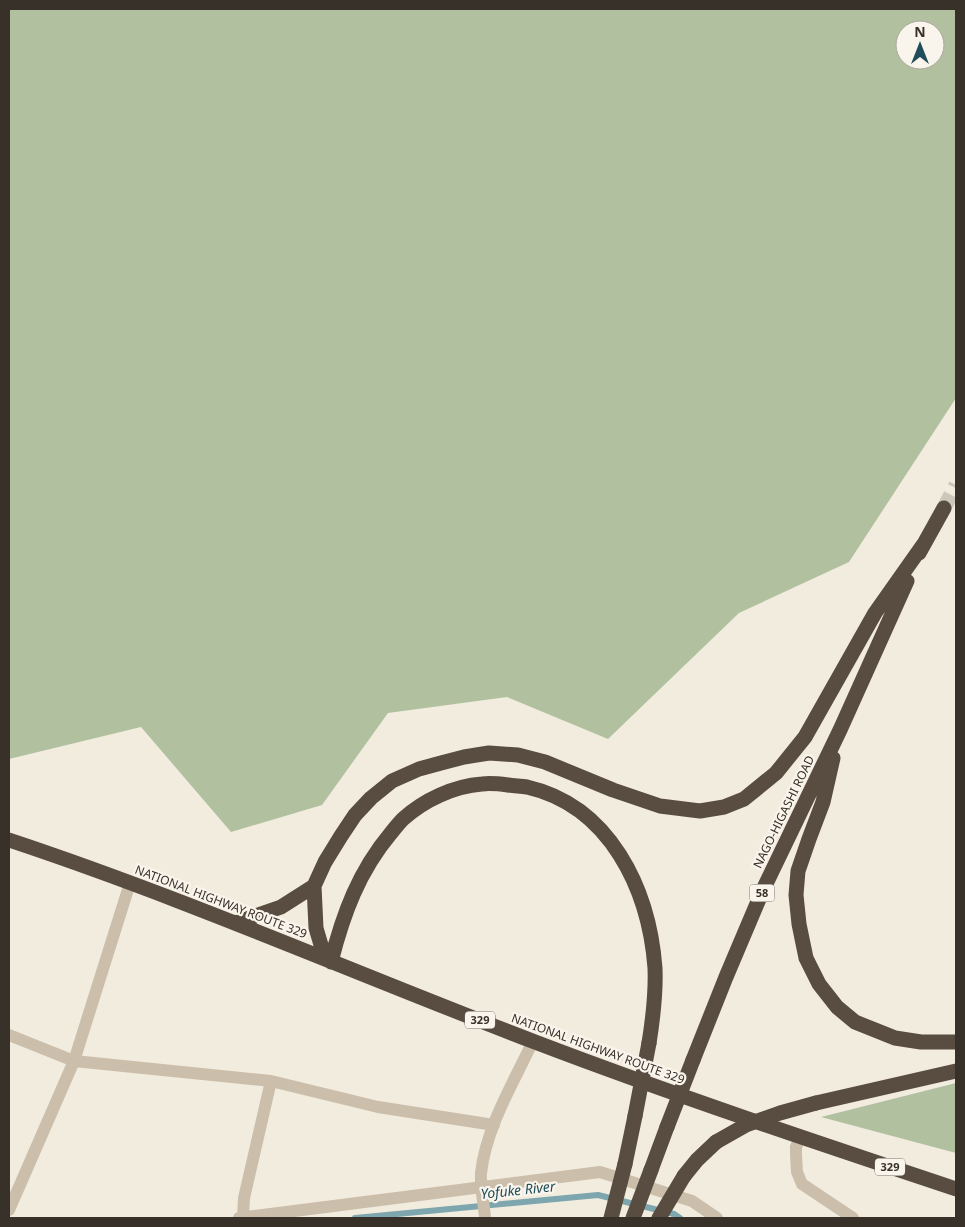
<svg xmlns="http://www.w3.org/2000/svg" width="965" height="1227" font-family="'Noto Sans',sans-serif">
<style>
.green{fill:#b1c19f;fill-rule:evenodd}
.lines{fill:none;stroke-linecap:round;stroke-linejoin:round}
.stream{stroke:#7ea6af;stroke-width:6}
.highway-tunnel{stroke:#cdc7bb;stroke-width:15;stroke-dasharray:15 8;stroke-linecap:butt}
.street{stroke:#cbbeab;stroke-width:12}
.highway{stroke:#594c41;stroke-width:15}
.highway-bridge{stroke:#594c41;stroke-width:15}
.labels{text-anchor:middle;stroke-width:4.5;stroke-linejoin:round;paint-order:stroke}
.shield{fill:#faf5ec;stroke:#726c64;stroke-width:1}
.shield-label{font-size:11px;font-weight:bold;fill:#38312a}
.street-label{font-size:12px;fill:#38312a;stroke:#faf5ec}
.water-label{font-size:14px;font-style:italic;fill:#204d59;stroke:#faf5ec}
</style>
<rect width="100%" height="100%" fill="#f2ecdf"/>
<!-- green -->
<path class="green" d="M 9,9 L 956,9 L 956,398 L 849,562 L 739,613 L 608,739 L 507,697 L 388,713 L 322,805 L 231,832 L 141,727 L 9,759 ZM 905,30 L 935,30 L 935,60 L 905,60 Z
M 956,1083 L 956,1153 L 821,1117 Z"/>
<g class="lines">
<!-- stream -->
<path class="stream" d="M 355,1218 L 598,1195 L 674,1214 L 680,1218"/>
<!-- highway-tunnel -->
<path class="highway-tunnel" d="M 944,508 L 956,485"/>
<!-- street -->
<path class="street" d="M 9,1035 L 74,1061 L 271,1081 L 378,1107 L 494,1125
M 800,1137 L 796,1147 L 796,1154 L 797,1172 L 802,1184 L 853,1218
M 9,1210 L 74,1061 L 130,883
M 243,1217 L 244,1198 L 271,1081
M 239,1218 L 600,1172 L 692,1201 L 717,1218
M 485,1218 C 484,1204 480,1187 481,1173 C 486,1127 514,1082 533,1041"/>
<!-- highway -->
<path class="highway" d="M 919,553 L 944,508
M 833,758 L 823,802 L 809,839 L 798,871 L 796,895 L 799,924 L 806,958 L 819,984 L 837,1007 L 855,1022 L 895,1038 L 921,1042 L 956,1042
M 9,840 C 187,899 359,975 535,1042 C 674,1095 815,1142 956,1189
M 235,923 L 281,907 L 314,886
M 331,962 L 321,945 L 316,928 L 314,886 L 325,862 L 341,836 L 355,815 L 371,798 L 392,781 L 419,769 L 441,763 L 464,757 L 489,753 L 518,755 L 545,762 L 613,790 L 660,806 L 700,811 L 724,807 L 744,799 L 776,773 L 805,737 L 875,613 L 923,545
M 331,962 C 343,914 359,871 391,833 C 395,828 399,823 403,819 C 424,800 454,786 482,784 C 490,783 500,784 508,785 C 514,786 521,786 527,787 C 610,806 649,889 655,968 C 656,993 653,1018 649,1043
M 693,1060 L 726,977 L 762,892 L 840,730 L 907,581
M 816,1103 L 956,1071
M 625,1164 L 635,1116
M 651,1170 L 667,1127
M 684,1176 L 697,1160 L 716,1142"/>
<!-- highway-bridge -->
<path class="highway-bridge" d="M 635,1116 L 649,1043
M 667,1127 L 693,1060
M 716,1142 L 746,1125 L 780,1113 L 816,1103
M 611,1218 L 625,1164
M 633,1218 L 651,1170
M 659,1218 L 684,1176"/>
</g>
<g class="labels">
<!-- shield labels -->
<g class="shield">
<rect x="749.5" y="884.5" width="25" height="17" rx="4"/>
<rect x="465" y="1011.5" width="30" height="17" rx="4"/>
<rect x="875" y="1158.5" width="30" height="17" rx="4"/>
</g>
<g class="shield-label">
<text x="762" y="897">58</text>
<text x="480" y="1024">329</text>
<text x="890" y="1171">329</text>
</g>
<!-- street labels -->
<g class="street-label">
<text transform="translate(784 812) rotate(-64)" y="4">NAGO-HIGASHI ROAD</text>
<text transform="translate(221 902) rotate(21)" y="4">NATIONAL HIGHWAY ROUTE 329</text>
<text transform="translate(598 1049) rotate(20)" y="4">NATIONAL HIGHWAY ROUTE 329</text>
</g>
<!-- water labels -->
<g class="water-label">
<text transform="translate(518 1190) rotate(-6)" y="5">Yofuke River</text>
</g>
</g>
<!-- border -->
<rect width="965" height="1227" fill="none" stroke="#38312a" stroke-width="20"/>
<!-- north arrow -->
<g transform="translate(920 45)"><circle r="24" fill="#faf5ec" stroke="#aca79e"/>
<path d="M0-4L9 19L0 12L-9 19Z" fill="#204d59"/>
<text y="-8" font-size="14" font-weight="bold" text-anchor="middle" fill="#38312a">N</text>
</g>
</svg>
